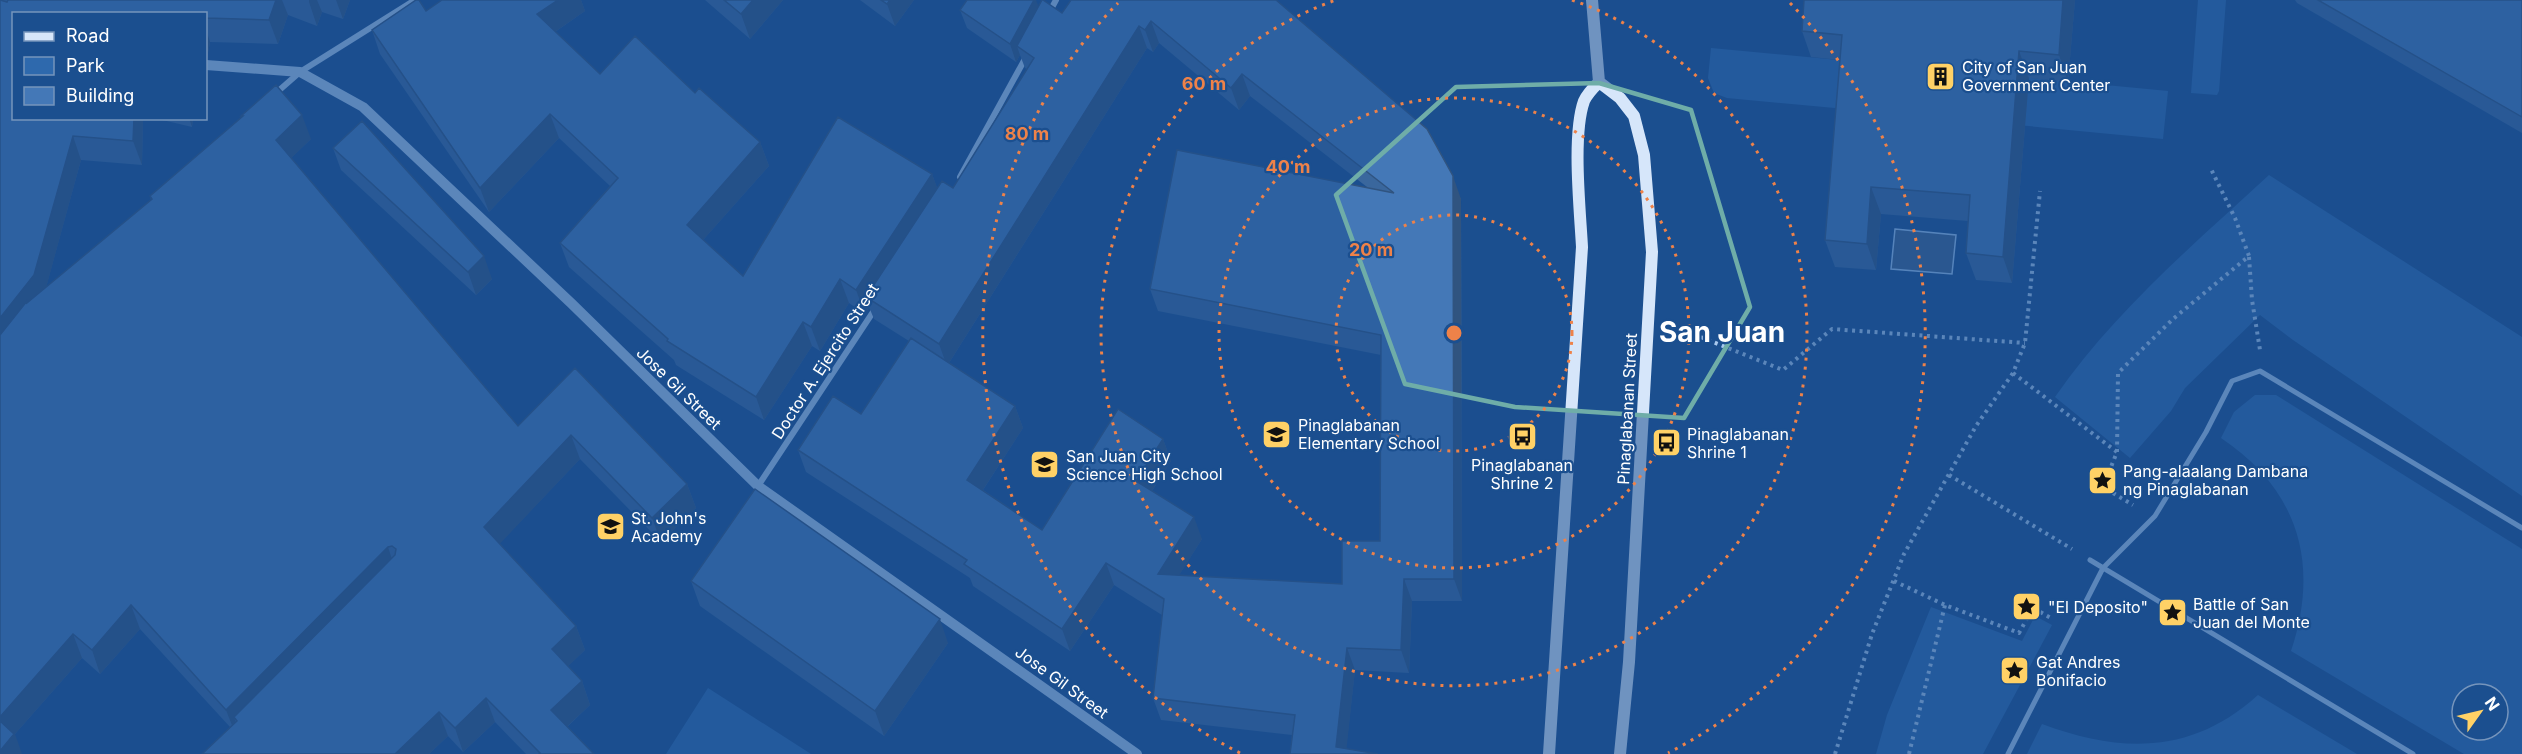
<svg xmlns="http://www.w3.org/2000/svg" width="2522" height="754" font-family="Inter,sans-serif">
<style>
.green{fill:#2e69ad;fill-rule:evenodd}
.water{fill:#3c6290;stroke:#9cc4f0;stroke-width:1.5}
.lines{fill:none;stroke-linecap:round;stroke-linejoin:round}
.path{stroke:#a9c9ee;stroke-width:4;stroke-dasharray:3 4.5;stroke-linecap:butt}
.pedestrian{stroke:#a9c9ee;stroke-width:5}
.minor{stroke:#a9c9ee;stroke-width:6}
.tertiary{stroke:#a9c9ee;stroke-width:10}
.secondary{stroke:#d6e6fa;stroke-width:12}
.wall{fill:#3a679d;fill-rule:evenodd}
.shaded-wall{fill:#305480}
.building{fill:#4478b7;stroke:#305480;stroke-width:1.5}
.marked{fill:none;stroke:#6fada8;stroke-width:4.5;stroke-linejoin:round}
.ring{fill:none;stroke:#ee8249;stroke-width:3;stroke-dasharray:3 6}
.labels{text-anchor:middle;stroke-width:4.5;stroke-linejoin:round;paint-order:stroke}
.poi-label{font-size:16px;fill:#fff;stroke:#1b4f8f;text-anchor:start}
.street-label{font-size:16px;fill:#fff;stroke:#1b4f8f}
.town-label{font-size:28px;font-weight:bold;fill:#fff;stroke:#1b4f8f}
.centre{fill:#ee8249;stroke:#1b4f8f;stroke-width:3}
.ring-label{font-size:18px;text-anchor:middle;font-weight:bold;fill:#ee8249;stroke:#1b4f8f;stroke-width:4.5;stroke-linejoin:round;paint-order:stroke}
</style>
<rect width="100%" height="100%" fill="#1b4f8f"/>
<!-- green -->
<path class="green" d="M 2198,0 L 2226,0 L 2219,91 L 2217,95 L 2191,93 Z
M 1711,48 L 1892,65 L 1889,113 L 1727,98 L 1714,93 L 1708,78 Z
M 1991,74 L 2168,91 L 2163,139 L 1986,122 Z
M 2269,175 L 2522,337 L 2522,496 L 2293,340 L 2260,315 L 2185,388 L 2171,411 L 2130,458 L 2055,397 C 2114,312 2193,245 2269,175 Z
M 2255,395 L 2276,395 L 2522,549 L 2522,754 L 2464,754 L 2291,651 C 2320,564 2299,490 2221,438 L 2234,412 ZM 2462,694 L 2498,694 L 2498,730 L 2462,730 Z
M 1931,607 L 2022,641 L 2035,616 L 2052,625 L 1983,754 L 1876,754 L 1887,715 Z
M 708,688 L 811,754 L 666,754 Z
M 2258,695 L 2357,754 L 2027,754 L 2042,724 C 2122,754 2193,754 2258,695 Z"/>
<!-- water -->
<path class="water" d="M 1895,229 L 1956,235 L 1952,274 L 1891,269 Z"/>
<g class="lines">
<!-- path -->
<path class="path" d="M 2249,257 L 2252,300 L 2260,350
M 1673,326 L 1783,370 L 1832,329 L 2025,343
M 2013,373 L 2117,452 L 2103,487 L 2133,505
M 2117,452 L 2118,373 L 2173,319 L 2249,256 L 2235,218 L 2211,169
M 1949,475 L 2072,549
M 1894,581 L 1945,605 L 2019,633 L 2033,608 L 2051,618
M 1835,754 L 1872,634 L 1904,554 L 1976,426 L 2013,373 L 2025,343 L 2040,191
M 1909,754 L 1945,605"/>
<!-- pedestrian -->
<path class="pedestrian" d="M 2090,560 L 2413,754
M 2008,754 L 2103,568 L 2155,516 L 2206,432 L 2232,381 L 2260,371 L 2522,528"/>
<!-- minor -->
<path class="minor" d="M 1049,13 L 1056,0
M 276,93 L 300,72 L 415,0
M 960,177 L 1026,57
M 758,486 L 875,309"/>
<!-- tertiary -->
<path class="tertiary" d="M 206,65 L 300,72 L 363,107 L 571,303 L 758,486 L 1137,754"/>
<!-- secondary -->
<path class="secondary" d="M 1592,0 L 1599,82 L 1620,98 L 1634,116 L 1644,155 L 1652,252 L 1629,662 L 1620,754
M 1549,754 L 1582,247 C 1580,209 1572,135 1584,101 C 1587,94 1594,87 1599,82"/>
</g>
<!-- wall -->
<path class="wall" d="M 0,0 L 350,0 L 343,19 L 322,12 L 317,26 L 288,15 L 278,44 L 210,42 L 207,58 L 206,58 L 206,14 L 14,118 L 143,118 L 142,165 L 81,160 L 46,287 L 151,200 L 150,196 L 242,118 L 241,116 L 311,139 L 291,158 L 518,426 L 575,368 L 687,484 L 696,508 L 661,542 L 580,459 L 499,544 L 576,626 L 585,650 L 568,666 L 582,681 L 590,705 L 567,727 L 594,754 L 526,754 L 495,722 L 463,752 L 448,736 L 429,754 L 202,754 L 230,727 L 140,629 L 100,674 L 82,658 L 15,734 L 0,754 Z
M 442,0 L 581,0 L 585,11 L 555,32 L 600,74 L 695,93 L 760,142 L 769,166 L 703,240 L 743,276 L 932,174 L 937,188 L 953,188 L 1027,69 L 1025,68 L 1020,55 L 1016,62 L 967,28 L 960,10 L 1038,6 L 1062,13 L 1276,0 L 1461,199 L 1462,601 L 1412,601 L 1409,673 L 1355,670 L 1346,749 L 1290,754 L 1292,735 L 1161,720 L 1153,698 L 1162,615 L 1114,585 L 1070,651 L 973,586 L 970,578 L 806,472 L 798,450 L 861,414 L 909,341 L 874,319 L 869,307 L 865,314 L 849,303 L 820,351 L 812,346 L 764,420 L 676,365 L 674,360 L 569,267 L 560,243 L 610,186 L 559,138 L 489,212 L 380,54 L 372,30 L 426,11 ZM 1159,43 L 1239,110 L 1250,96 L 1367,187 L 1150,289 L 1158,311 L 1381,355 L 1380,541 L 1342,584 L 1179,575 L 1202,539 L 1152,491 L 1171,461 L 1163,439 L 1042,530 L 983,490 L 1023,428 L 1015,406 L 949,363 L 1147,48 L 1153,52 Z
M 705,0 L 783,0 L 750,39 Z
M 860,0 L 914,0 L 895,26 Z
M 1804,0 L 2075,0 L 2068,82 L 2029,78 L 2012,283 L 1976,280 L 1966,253 L 1968,221 L 1881,214 L 1876,270 L 1835,267 L 1825,240 L 1840,60 L 1811,57 L 1802,31 Z
M 2295,0 L 2522,0 L 2522,133 L 2297,3 Z
M 154,118 L 193,118 L 192,127 Z
M 333,148 L 492,279 L 476,295 L 341,170 Z
M 691,581 L 948,643 L 884,736 L 700,606 Z"/>
<!-- shaded-wall -->
<path class="shaded-wall" d="M 276,0 L 282,0 L 288,15 L 278,44 L 269,20 Z
M 309,0 L 317,0 L 322,12 L 317,26 L 309,2 Z
M 336,0 L 350,0 L 343,19 Z
M 558,0 L 581,0 L 585,11 L 546,38 L 537,14 Z
M 753,0 L 783,0 L 750,39 L 741,14 Z
M 890,0 L 914,0 L 895,26 L 887,4 Z
M 1034,0 L 1036,0 L 1042,15 L 1017,46 L 1020,55 L 1016,62 L 1010,44 Z
M 2063,0 L 2075,0 L 2068,82 L 2059,55 Z
M 1151,21 L 1159,43 L 1153,52 L 1145,30 Z
M 1139,26 L 1147,48 L 947,366 L 939,344 Z
M 206,29 L 210,42 L 207,58 L 206,54 Z
M 2019,51 L 2029,78 L 2012,283 L 2003,257 Z
M 1242,74 L 1250,96 L 1239,110 L 1231,88 Z
M 550,114 L 559,138 L 489,212 L 480,188 Z
M 302,115 L 311,139 L 285,164 L 276,140 Z
M 134,118 L 143,118 L 142,165 L 133,141 Z
M 189,118 L 193,118 L 192,127 Z
M 73,136 L 81,160 L 43,299 L 0,353 L 0,318 Z
M 760,142 L 769,166 L 695,249 L 687,225 Z
M 932,174 L 941,198 L 866,297 L 869,307 L 865,314 L 856,290 Z
M 1453,176 L 1461,199 L 1462,601 L 1454,579 Z
M 1871,187 L 1881,214 L 1876,270 L 1867,244 Z
M 484,256 L 492,279 L 476,295 L 468,272 Z
M 840,279 L 849,303 L 820,351 L 811,327 Z
M 803,322 L 812,346 L 764,420 L 756,397 Z
M 1015,406 L 1023,428 L 975,502 L 967,480 Z
M 571,435 L 580,459 L 493,551 L 484,527 Z
M 1163,439 L 1171,461 L 1144,503 L 1136,481 Z
M 687,484 L 696,508 L 661,542 L 652,518 Z
M 1194,517 L 1202,539 L 1166,596 L 1158,574 Z
M 388,547 L 396,571 L 234,717 L 238,730 L 235,733 L 226,710 Z
M 1106,563 L 1114,585 L 1070,651 L 1062,629 Z
M 1404,579 L 1412,601 L 1409,673 L 1401,650 Z
M 131,605 L 140,629 L 100,674 L 92,650 Z
M 940,619 L 948,643 L 884,736 L 875,711 Z
M 576,626 L 585,650 L 561,673 L 552,649 Z
M 73,634 L 82,658 L 15,734 L 22,754 L 0,754 L 0,717 Z
M 1347,648 L 1355,670 L 1346,754 L 1336,747 Z
M 582,681 L 590,705 L 560,733 L 551,710 Z
M 486,698 L 495,722 L 463,752 L 455,728 Z
M 439,712 L 448,736 L 429,754 L 395,754 Z"/>
<!-- building -->
<path class="building" d="M 0,0 L 7,2 L 8,0 L 276,0 L 269,20 L 206,18 L 206,14 L 14,14 L 14,118 L 134,118 L 133,141 L 73,136 L 34,275 L 0,318 Z
M 416,0 L 419,0 L 426,11 L 442,0 L 558,0 L 537,14 L 600,74 L 635,36 L 695,93 L 699,88 L 760,142 L 687,225 L 743,276 L 838,117 L 932,174 L 856,290 L 840,279 L 811,327 L 803,322 L 756,397 L 667,341 L 668,339 L 560,243 L 618,178 L 550,114 L 480,188 L 372,30 Z
M 724,0 L 753,0 L 741,14 Z
M 881,0 L 890,0 L 887,4 Z
M 967,0 L 1034,0 L 1010,44 L 960,10 Z
M 1042,0 L 1043,0 L 1062,13 L 1071,0 L 1276,0 L 1427,129 L 1453,176 L 1454,579 L 1404,579 L 1401,650 L 1347,648 L 1336,747 L 1378,754 L 1290,754 L 1295,715 L 1153,698 L 1164,599 L 1106,563 L 1062,629 L 964,564 L 967,560 L 798,450 L 833,396 L 861,414 L 911,338 L 1015,406 L 967,480 L 1042,530 L 1118,409 L 1163,439 L 1136,481 L 1194,517 L 1158,574 L 1342,584 L 1342,541 L 1380,541 L 1381,335 L 1150,289 L 1177,150 L 1394,193 L 1242,74 L 1231,88 L 1151,21 L 1145,30 L 1139,26 L 939,344 L 866,297 L 942,181 L 953,188 L 1034,58 L 1017,46 Z
M 1804,0 L 2063,0 L 2059,55 L 2019,51 L 2003,257 L 1966,253 L 1970,195 L 1871,187 L 1867,244 L 1825,240 L 1842,35 L 1802,31 Z
M 2318,0 L 2522,0 L 2522,117 Z
M 276,85 L 302,115 L 276,140 L 518,426 L 575,368 L 687,484 L 652,518 L 571,435 L 484,527 L 576,626 L 552,649 L 582,681 L 551,710 L 594,754 L 539,754 L 540,753 L 486,698 L 455,728 L 439,712 L 395,754 L 202,754 L 237,721 L 234,717 L 395,555 L 396,549 L 392,546 L 388,547 L 226,710 L 131,605 L 92,650 L 73,634 L 0,717 L 0,335 L 27,301 L 27,303 L 152,199 L 150,196 L 243,116 L 241,116 Z
M 362,121 L 484,256 L 468,272 L 333,148 Z
M 755,489 L 940,619 L 875,711 L 691,581 Z
M 0,721 L 14,734 L 0,751 Z"/>
<!-- marked area -->
<path d="M0 0H2522V754H0ZM 1599,83 L 1691,110 L 1750,307 L 1684,418 L 1515,407 L 1405,384 L 1336,195 L 1456,87 Z" fill="#1b4f8f" fill-opacity=".55" fill-rule="evenodd"/>
<path class="marked" d="M 1599,83 L 1691,110 L 1750,307 L 1684,418 L 1515,407 L 1405,384 L 1336,195 L 1456,87 Z"/>
<!-- distance rings -->
<g class="ring">
<circle cx="1454" cy="333" r="118"/>
<circle cx="1454" cy="333" r="235"/>
<path d="M1572 0A353 353 0 1 1 1336 0"/>
<path d="M1240 753A471 471 0 0 1 1118 3M1790 3A471 471 0 0 1 1668 753"/>
</g>
<!-- icons -->
<defs>
<symbol id="building-square" viewBox="-11 -11 22 22"><rect x="-9" y="-9" width="18" height="18" rx="4" fill="#ffd166" stroke="#1b4f8f"/><path d="M-4-6H4V6H1V3H-1V6H-4ZM-2.5-4.3h1.7v1.8h-1.7ZM.8-4.3h1.7v1.8H.8ZM-2.5-1h1.7V.8h-1.7ZM.8-1h1.7V.8H.8Z" fill="#111"/></symbol>
<symbol id="school-square" viewBox="-11 -11 22 22"><rect x="-9" y="-9" width="18" height="18" rx="4" fill="#ffd166" stroke="#1b4f8f"/><path d="M0-5L7-2L0 1L-7-2ZM-4 1L0 2.5L4 1V4Q0 6-4 4Z" fill="#111"/></symbol>
<symbol id="bus-square" viewBox="-11 -11 22 22"><rect x="-9" y="-9" width="18" height="18" rx="4" fill="#ffd166" stroke="#1b4f8f"/><path d="M-5-6H5V4H4V6H2V4H-2V6H-4V4H-5ZM-3.5-4V0h7V-4ZM-3.5 1.2v1.5H-2V1.2ZM2 1.2v1.5H3.5V1.2Z" fill="#111"/></symbol>
<symbol id="sight-square" viewBox="-11 -11 22 22"><rect x="-9" y="-9" width="18" height="18" rx="4" fill="#ffd166" stroke="#1b4f8f"/><path d="M0-6L1.8-2.2L6-1.7L2.9 1.2L3.7 5.4L0 3.3L-3.7 5.4L-2.9 1.2L-6-1.7L-1.8-2.2Z" fill="#111"/></symbol>
</defs>
<g fill-rule="evenodd">
<use href="#building-square" x="1924" y="60" width="33" height="33"/>
<use href="#school-square" x="1260" y="418" width="33" height="33"/>
<use href="#bus-square" x="1506" y="420" width="33" height="33"/>
<use href="#bus-square" x="1650" y="426" width="33" height="33"/>
<use href="#school-square" x="1028" y="448" width="33" height="33"/>
<use href="#sight-square" x="2086" y="464" width="33" height="33"/>
<use href="#school-square" x="594" y="510" width="33" height="33"/>
<use href="#sight-square" x="2010" y="590" width="33" height="33"/>
<use href="#sight-square" x="2156" y="596" width="33" height="33"/>
<use href="#sight-square" x="1998" y="654" width="33" height="33"/>
</g>
<g class="labels">
<!-- poi labels -->
<g class="poi-label">
<text x="1962" y="73">City of San Juan<tspan x="1962" dy="18">Government Center</tspan></text>
<text x="1298" y="431">Pinaglabanan<tspan x="1298" dy="18">Elementary School</tspan></text>
<text x="1687" y="440">Pinaglabanan<tspan x="1687" dy="18">Shrine 1</tspan></text>
<text x="1066" y="462">San Juan City<tspan x="1066" dy="18">Science High School</tspan></text>
<text x="1522" y="471" text-anchor="middle">Pinaglabanan<tspan x="1522" dy="18">Shrine 2</tspan></text>
<text x="2123" y="477">Pang-alaalang Dambana<tspan x="2123" dy="18">ng Pinaglabanan</tspan></text>
<text x="631" y="524">St. John's<tspan x="631" dy="18">Academy</tspan></text>
<text x="2193" y="610">Battle of San<tspan x="2193" dy="18">Juan del Monte</tspan></text>
<text x="2048" y="613">"El Deposito"</text>
<text x="2036" y="668">Gat Andres<tspan x="2036" dy="18">Bonifacio</tspan></text>
</g>
<!-- street labels -->
<g class="street-label">
<text transform="translate(825 361) rotate(-57)" y="6">Doctor A. Ejercito Street</text>
<text transform="translate(679 388) rotate(44)" y="6">Jose Gil Street</text>
<text transform="translate(1627 409) rotate(-87)" y="6">Pinaglabanan Street</text>
<text transform="translate(1062 682) rotate(36)" y="6">Jose Gil Street</text>
</g>
<!-- town labels -->
<g class="town-label">
<text x="1722" y="342">San Juan</text>
</g>
</g>
<circle cx="1454" cy="333" r="9" class="centre"/>
<g class="ring-label">
<text x="1204" y="90">60 m</text>
<text x="1027" y="140">80 m</text>
<text x="1288" y="173">40 m</text>
<text x="1371" y="256">20 m</text>
</g>
<!-- legend -->
<rect x="12" y="12" width="195" height="108" fill="#1b4f8f" stroke="#7695bc" stroke-width="1.5"/>
<rect x="24" y="32" width="30" height="9" fill="#d6e6fa" stroke="#7695bc" stroke-width="1.5"/>
<text x="66" y="42" font-size="18" fill="#ffffff">Road</text>
<rect x="24" y="57" width="30" height="18" fill="#2e69ad" stroke="#7695bc" stroke-width="1.5"/>
<text x="66" y="72" font-size="18" fill="#ffffff">Park</text>
<rect x="24" y="87" width="30" height="18" fill="#4478b7" stroke="#7695bc" stroke-width="1.5"/>
<text x="66" y="102" font-size="18" fill="#ffffff">Building</text>
<!-- north arrow -->
<g transform="translate(2480 712) rotate(56)"><circle r="28" fill="#1b4f8f" stroke="#7695bc" stroke-width="1.5"/>
<path d="M0-4.5L10 22L0 15L-10 22Z" fill="#ffd166"/>
<text y="-9" font-size="16" font-weight="bold" text-anchor="middle" fill="#ffffff">N</text>
</g>
</svg>
